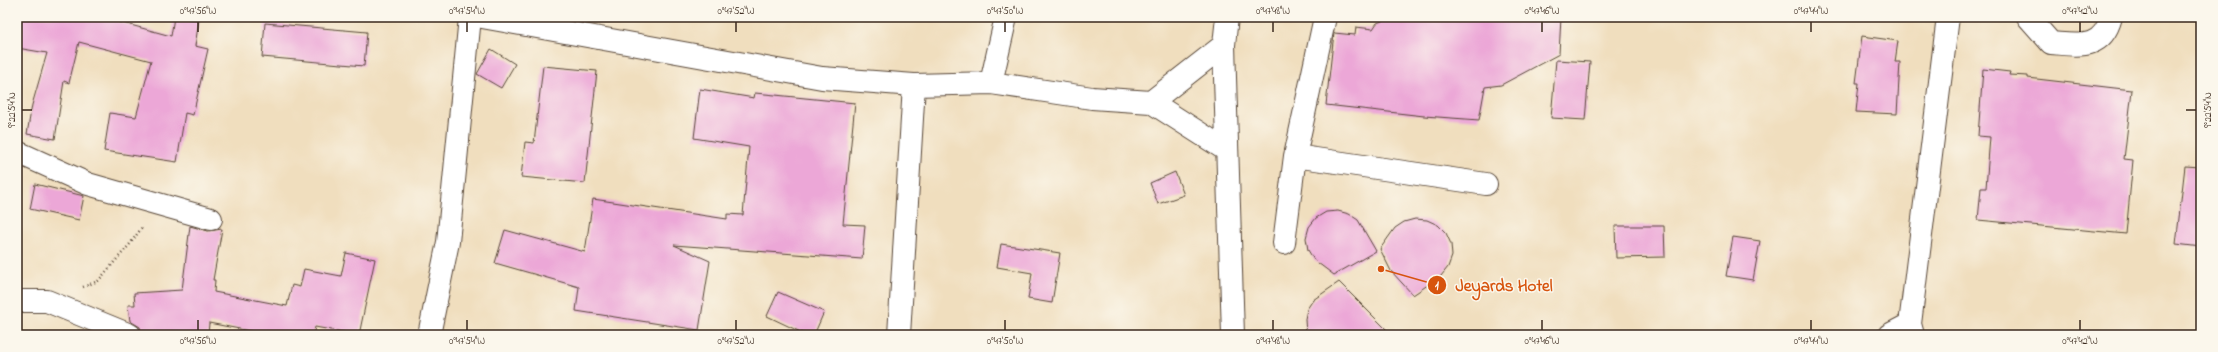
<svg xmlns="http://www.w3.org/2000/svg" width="2218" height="352" font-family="'Indie Flower',sans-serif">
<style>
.building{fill:#eca7d7}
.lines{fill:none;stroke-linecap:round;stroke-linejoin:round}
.minor-casing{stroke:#564536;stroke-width:24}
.path{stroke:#564536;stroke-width:2.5;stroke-dasharray:1 3;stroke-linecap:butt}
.minor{stroke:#fff;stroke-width:22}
.ticks{fill:none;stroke:#3b2a1e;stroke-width:1.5}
.leader{fill:none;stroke:#d7540e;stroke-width:1.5}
.callout-dot{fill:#d7540e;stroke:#fbf7ec;stroke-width:1.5}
.mark-label{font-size:12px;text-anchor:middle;font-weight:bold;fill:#fff}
.callout-label{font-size:17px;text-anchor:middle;font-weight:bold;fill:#d7540e;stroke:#fbf7ec;stroke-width:3;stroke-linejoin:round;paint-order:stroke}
.neatline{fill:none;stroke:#3b2a1e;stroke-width:1.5}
.ticks-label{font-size:10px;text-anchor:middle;fill:#3b2a1e}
</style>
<rect width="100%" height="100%" fill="#fbf7ec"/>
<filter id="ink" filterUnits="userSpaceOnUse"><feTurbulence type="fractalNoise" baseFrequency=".025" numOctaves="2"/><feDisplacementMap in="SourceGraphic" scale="8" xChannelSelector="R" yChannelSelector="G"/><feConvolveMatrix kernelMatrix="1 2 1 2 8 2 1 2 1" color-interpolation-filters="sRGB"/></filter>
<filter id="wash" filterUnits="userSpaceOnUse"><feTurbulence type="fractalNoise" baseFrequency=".012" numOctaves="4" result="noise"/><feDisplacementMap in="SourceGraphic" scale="16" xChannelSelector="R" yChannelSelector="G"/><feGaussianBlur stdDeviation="0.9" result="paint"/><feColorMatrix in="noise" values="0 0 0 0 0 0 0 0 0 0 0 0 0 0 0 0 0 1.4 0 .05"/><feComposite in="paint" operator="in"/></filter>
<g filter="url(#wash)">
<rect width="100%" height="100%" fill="#f0debe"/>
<g id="blocks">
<!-- building -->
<path class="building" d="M 17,17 L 101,17 L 171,36 L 174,17 L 199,20 L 195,46 L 208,49 L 193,115 L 185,113 L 177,162 L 104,151 L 110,113 L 136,117 L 151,61 L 79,42 L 69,83 L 64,81 L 55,139 L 27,134 L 32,105 L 47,53 L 17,48 Z
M 1392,17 L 1561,17 L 1559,54 L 1501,85 L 1485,87 L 1479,120 L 1424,116 L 1326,105 L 1334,33 L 1355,35 L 1356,27 L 1373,29 L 1377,23 Z
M 265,23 L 367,32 L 364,66 L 262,57 Z
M 1862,36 L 1898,41 L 1895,62 L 1900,62 L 1897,114 L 1856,112 L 1859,83 L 1856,83 Z
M 491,49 L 515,64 L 501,88 L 477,74 Z
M 1556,60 L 1590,62 L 1585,120 L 1551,118 Z
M 543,66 L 597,71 L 585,183 L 521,177 L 525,142 L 534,143 Z
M 1983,69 L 2010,72 L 2009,75 L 2028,76 L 2028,78 L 2132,90 L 2124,159 L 2133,160 L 2126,234 L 1978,220 L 1981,188 L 1986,188 L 1990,137 L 1978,136 Z
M 700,89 L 754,98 L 755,93 L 855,103 L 843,224 L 865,225 L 862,259 L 674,245 L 710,261 L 699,330 L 576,311 L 579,287 L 495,263 L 505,230 L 585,252 L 593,199 L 727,219 L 727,214 L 743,215 L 749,147 L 694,138 Z
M 2185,166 L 2201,167 L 2201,247 L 2176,244 Z
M 1175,172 L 1184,195 L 1158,204 L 1150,183 Z
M 35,184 L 84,196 L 79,220 L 30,209 Z
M 1338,211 L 1349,214 L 1358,220 L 1376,251 L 1334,275 L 1314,260 L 1308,250 L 1306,238 L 1309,227 L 1316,218 L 1326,212 Z
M 1415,219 L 1427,220 L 1438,225 L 1446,233 L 1451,244 L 1452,256 L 1448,267 L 1441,276 L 1413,295 L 1391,271 L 1380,249 L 1395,228 L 1404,222 Z
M 190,226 L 208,231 L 222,229 L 213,280 L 215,280 L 214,292 L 287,306 L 292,285 L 300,287 L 304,269 L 341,276 L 346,253 L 375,259 L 359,335 L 315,327 L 313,335 L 270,335 L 209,323 L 208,335 L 142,335 L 140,327 L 130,321 L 128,305 L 135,305 L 134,293 L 182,290 Z
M 1615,226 L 1664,226 L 1665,257 L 1616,258 Z
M 1733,237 L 1760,241 L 1753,280 L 1726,276 Z
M 1001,244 L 1060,253 L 1052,303 L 1028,299 L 1032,273 L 997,267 Z
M 1339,282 L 1392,335 L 1306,335 L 1305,319 L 1307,309 L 1313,300 Z
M 778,292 L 824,312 L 814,335 L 807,335 L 767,316 Z"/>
</g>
</g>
<g filter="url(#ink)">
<use href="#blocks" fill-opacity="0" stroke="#564536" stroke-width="1"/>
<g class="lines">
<defs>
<path id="minor" d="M 482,17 L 822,78 L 914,85
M 1227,17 L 1224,45 L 1233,335
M 2028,17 L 2051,43 C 2078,45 2102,51 2111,17
M 991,83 L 1092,98 L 1151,102 L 1224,45
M 1151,102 L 1226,150
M 17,152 L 88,184 L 211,219
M 1295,156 L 1486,184
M 1284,243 L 1295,156 L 1325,17
M 17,301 L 47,301 L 130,335
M 429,335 L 448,242 L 470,17
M 899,335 L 914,85 L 991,83 L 1006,17
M 1889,335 L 1910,324
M 1913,335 L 1910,324 L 1948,17"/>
</defs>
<!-- minor casing -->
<use href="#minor" class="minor-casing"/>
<!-- path -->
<path class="path" d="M 83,287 L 98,281 L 130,244 L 143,226"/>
<!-- minor -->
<use href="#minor" class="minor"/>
</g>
</g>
<!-- ticks -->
<path class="ticks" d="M 198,22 L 198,32M 467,22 L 467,32M 736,22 L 736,32M 1005,22 L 1005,32M 1273,22 L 1273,32M 1542,22 L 1542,32M 1811,22 L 1811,32M 2080,22 L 2080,32M 22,110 L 32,110M 2186,110 L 2196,110M 198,320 L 198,330M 467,320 L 467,330M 736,320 L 736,330M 1005,320 L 1005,330M 1273,320 L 1273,330M 1542,320 L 1542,330M 1811,320 L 1811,330M 2080,320 L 2080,330"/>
<!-- callouts -->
<path class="leader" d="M1381 269L1437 285"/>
<g class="callout-dot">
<circle cx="1381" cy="269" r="4"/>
<circle cx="1437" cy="285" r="10"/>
</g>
<g class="mark-label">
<text x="1437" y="289">1</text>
</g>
<g class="callout-label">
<text x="1504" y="291">Jeyards Hotel</text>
</g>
<!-- margin -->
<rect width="2218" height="352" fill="none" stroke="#fbf7ec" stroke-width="44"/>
<rect x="22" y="22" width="2174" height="308" class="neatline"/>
<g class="ticks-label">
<text x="198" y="14">0°47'56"W</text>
<text x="467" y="14">0°47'54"W</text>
<text x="736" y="14">0°47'52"W</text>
<text x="1005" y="14">0°47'50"W</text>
<text x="1273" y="14">0°47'48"W</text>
<text x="1542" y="14">0°47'46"W</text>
<text x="1811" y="14">0°47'44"W</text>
<text x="2080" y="14">0°47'42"W</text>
<text transform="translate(11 110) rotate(-90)" y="4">9°22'54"N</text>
<text transform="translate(2207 110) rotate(-90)" y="4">9°22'54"N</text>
<text x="198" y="344">0°47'56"W</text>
<text x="467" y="344">0°47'54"W</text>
<text x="736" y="344">0°47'52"W</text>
<text x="1005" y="344">0°47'50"W</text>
<text x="1273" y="344">0°47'48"W</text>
<text x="1542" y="344">0°47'46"W</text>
<text x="1811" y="344">0°47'44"W</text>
<text x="2080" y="344">0°47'42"W</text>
</g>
</svg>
